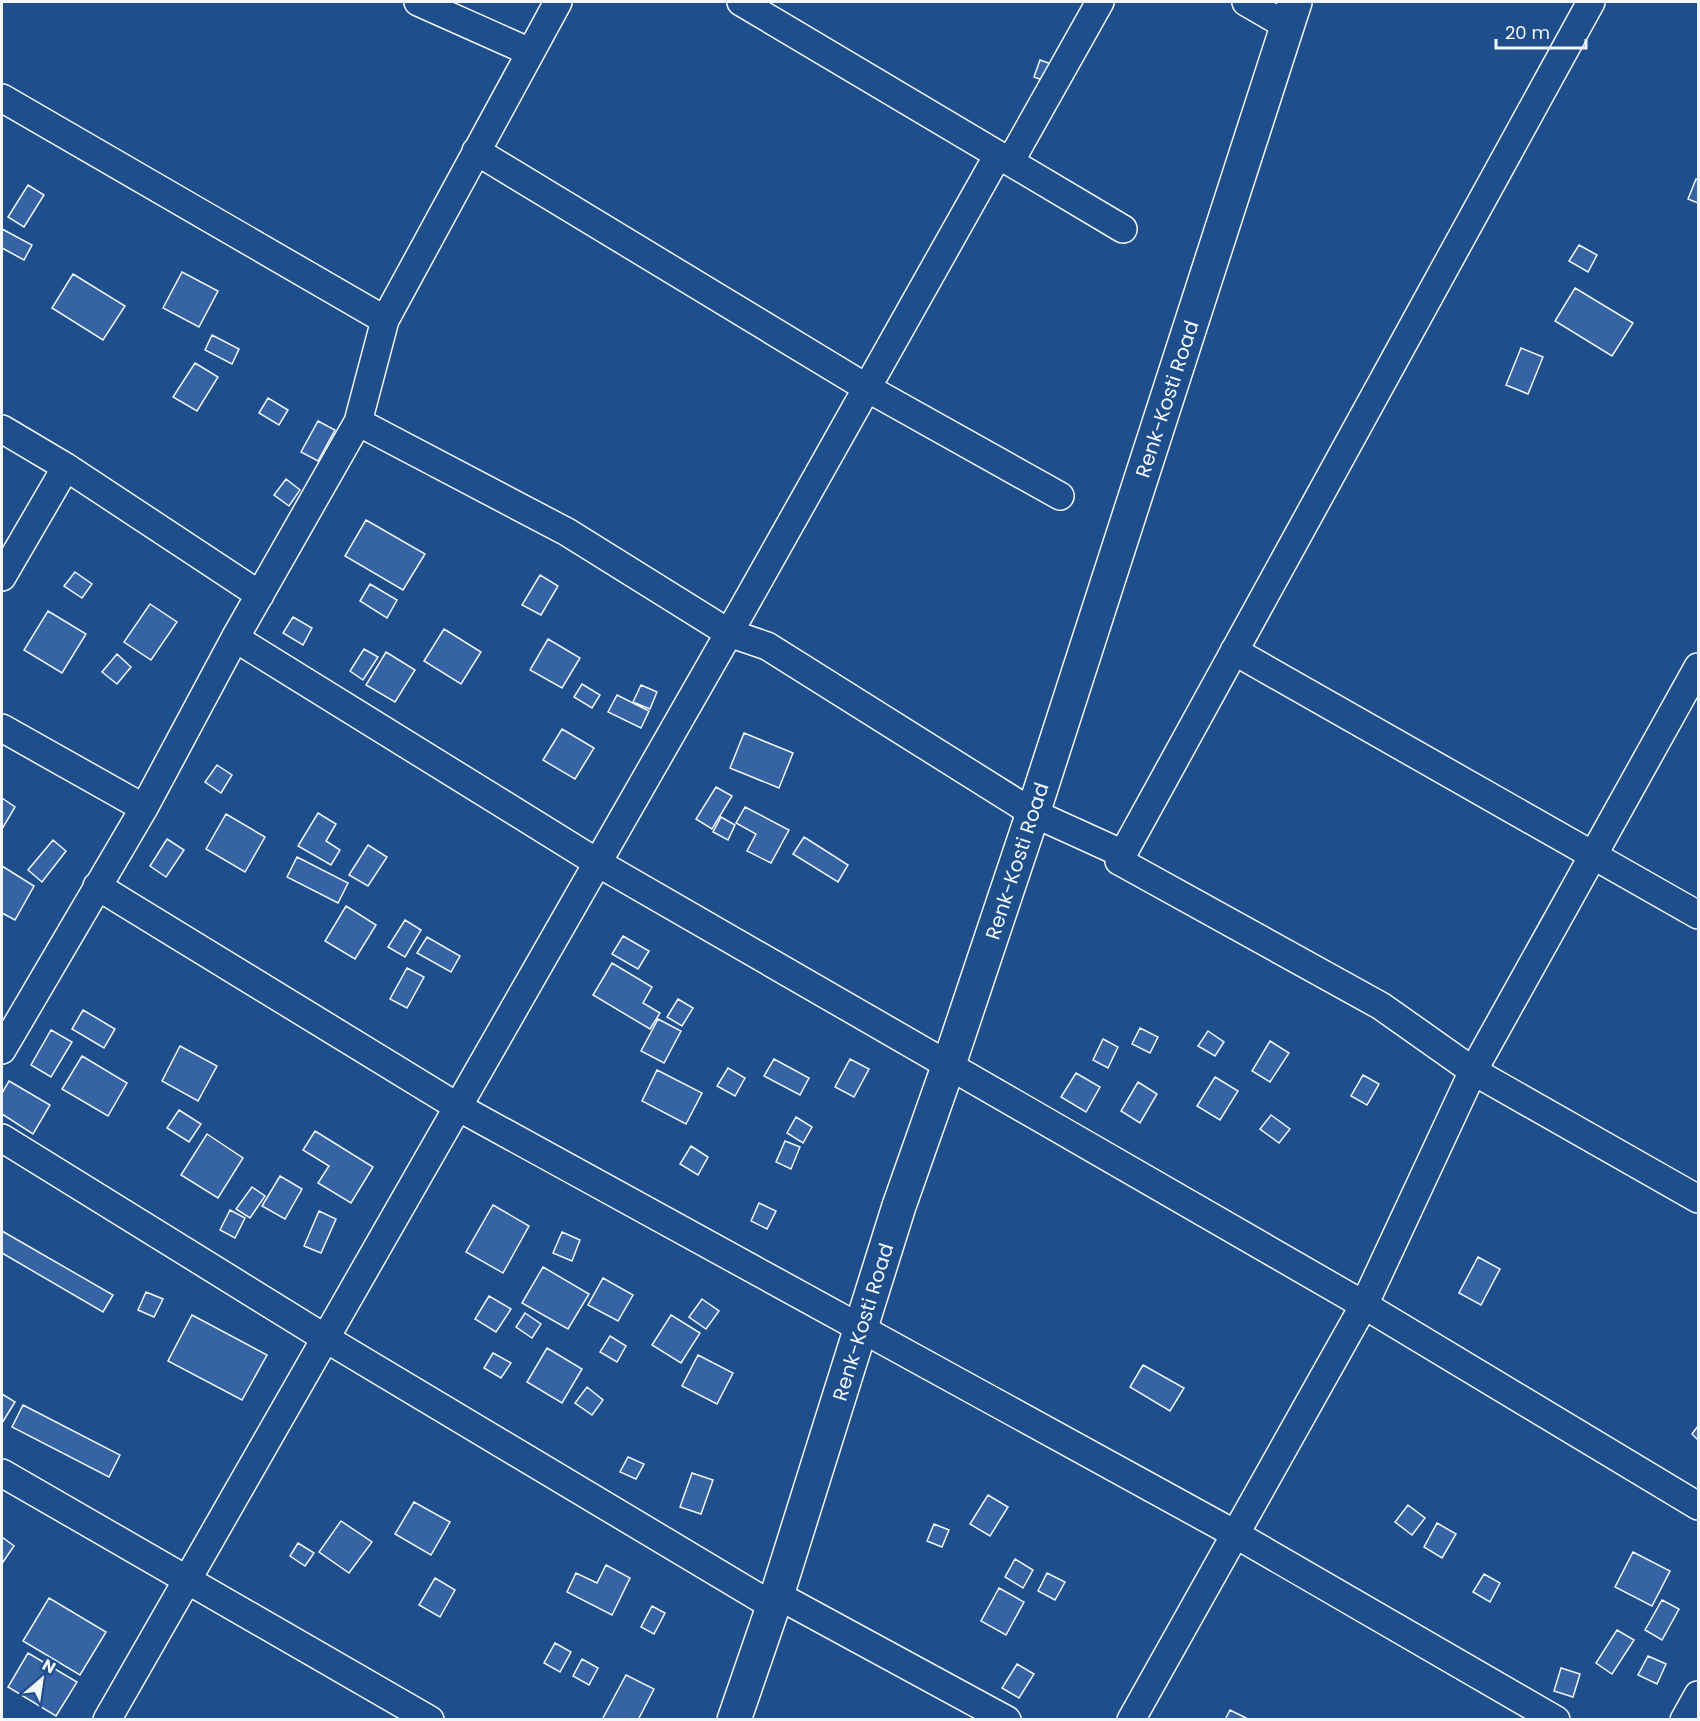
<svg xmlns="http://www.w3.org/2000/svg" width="1700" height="1721" font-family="Poppins,sans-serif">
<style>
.building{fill:#3563a3;stroke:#f2f6ff;stroke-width:1.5}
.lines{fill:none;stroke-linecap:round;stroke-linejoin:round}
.street-casing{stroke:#f2f6ff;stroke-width:30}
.primary-casing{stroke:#f2f6ff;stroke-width:36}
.street{stroke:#1f4e8c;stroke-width:27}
.primary{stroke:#1f4e8c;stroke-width:33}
.labels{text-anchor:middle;stroke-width:4.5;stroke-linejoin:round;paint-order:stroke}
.street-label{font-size:20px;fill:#f2f6ff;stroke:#1f4e8c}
</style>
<rect width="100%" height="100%" fill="#1f4e8c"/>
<!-- building -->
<path class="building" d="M 1040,60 L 1057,66 L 1051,83 L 1034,77 Z
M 1696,179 L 1698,180 L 1698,203 L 1688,199 Z
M 28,185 L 44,195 L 24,227 L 8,217 Z
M 2,229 L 32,245 L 24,260 L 2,248 Z
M 1579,245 L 1597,255 L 1588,272 L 1569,261 Z
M 182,272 L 218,291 L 199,327 L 163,308 Z
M 73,274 L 125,306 L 103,340 L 52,308 Z
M 1575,288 L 1633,323 L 1612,356 L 1555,321 Z
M 212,335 L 239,349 L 232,364 L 205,350 Z
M 1521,348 L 1543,357 L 1528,394 L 1506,385 Z
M 195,363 L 218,377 L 197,411 L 173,397 Z
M 268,398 L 288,410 L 279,425 L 259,413 Z
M 318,421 L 335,430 L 318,461 L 301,452 Z
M 286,479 L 300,490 L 289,506 L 274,495 Z
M 366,520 L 425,554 L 403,590 L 345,556 Z
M 75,572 L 92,584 L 82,598 L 64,586 Z
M 540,575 L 558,586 L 541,615 L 522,605 Z
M 370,584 L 397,600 L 387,618 L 360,601 Z
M 150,604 L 177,622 L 151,660 L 124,642 Z
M 48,611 L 86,634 L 62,673 L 24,650 Z
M 293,617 L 312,628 L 303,645 L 283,633 Z
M 444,629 L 481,652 L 461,684 L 424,661 Z
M 548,639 L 580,658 L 562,688 L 530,670 Z
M 364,649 L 378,657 L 363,680 L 350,671 Z
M 386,652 L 415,670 L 395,702 L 366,685 Z
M 117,654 L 131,667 L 117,684 L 102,672 Z
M 582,684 L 600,695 L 592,708 L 574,697 Z
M 641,685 L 657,692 L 650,709 L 633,702 Z
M 617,695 L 649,711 L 641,728 L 608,712 Z
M 562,729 L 594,748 L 575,779 L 543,760 Z
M 744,733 L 793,753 L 779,788 L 730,768 Z
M 217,765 L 232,775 L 221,793 L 205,782 Z
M 716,787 L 732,796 L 712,829 L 696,819 Z
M 2,798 L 15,807 L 2,829 Z
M 745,807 L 789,830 L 771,863 L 747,851 L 756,834 L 736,823 Z
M 318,813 L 336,824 L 326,841 L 340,850 L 331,865 L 298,846 Z
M 226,814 L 265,837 L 245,872 L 206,849 Z
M 721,817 L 735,825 L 728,840 L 713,832 Z
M 804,837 L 848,865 L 838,882 L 793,854 Z
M 167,839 L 184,850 L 166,877 L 150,866 Z
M 53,840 L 66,851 L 42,882 L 28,870 Z
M 368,845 L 387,857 L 368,886 L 349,875 Z
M 297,857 L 348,883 L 338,903 L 287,877 Z
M 2,866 L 34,886 L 15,920 L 2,913 Z
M 346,906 L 376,925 L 355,959 L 325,941 Z
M 405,920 L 421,930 L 405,957 L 388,947 Z
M 623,936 L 649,951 L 638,969 L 612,954 Z
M 427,937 L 460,956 L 451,972 L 417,953 Z
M 612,963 L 652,987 L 643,1003 L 660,1013 L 650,1029 L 593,995 Z
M 407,968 L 424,977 L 407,1008 L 390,999 Z
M 678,999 L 693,1008 L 682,1026 L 667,1017 Z
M 83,1010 L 115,1029 L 104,1048 L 72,1029 Z
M 658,1019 L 681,1031 L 664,1063 L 641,1051 Z
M 1140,1028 L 1158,1037 L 1150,1053 L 1132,1044 Z
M 51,1030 L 72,1042 L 51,1077 L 31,1065 Z
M 1208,1031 L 1224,1042 L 1215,1056 L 1198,1046 Z
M 1103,1039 L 1118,1047 L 1108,1068 L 1093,1060 Z
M 1270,1041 L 1289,1053 L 1270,1082 L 1252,1071 Z
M 180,1046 L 217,1066 L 198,1101 L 162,1081 Z
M 82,1056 L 127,1083 L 108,1116 L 62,1089 Z
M 774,1059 L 809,1078 L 800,1095 L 764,1076 Z
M 850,1059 L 869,1069 L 854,1097 L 835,1087 Z
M 728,1068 L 745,1078 L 735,1096 L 717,1086 Z
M 657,1070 L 702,1093 L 686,1124 L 642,1101 Z
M 1076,1073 L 1100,1087 L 1086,1112 L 1061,1097 Z
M 1363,1075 L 1379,1084 L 1367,1105 L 1351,1096 Z
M 1215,1077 L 1238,1091 L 1220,1120 L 1197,1106 Z
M 9,1081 L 50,1105 L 33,1134 L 2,1114 L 2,1093 Z
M 1138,1082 L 1157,1094 L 1140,1123 L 1121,1111 Z
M 179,1110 L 201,1124 L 189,1142 L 167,1128 Z
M 1271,1115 L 1290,1129 L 1279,1143 L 1260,1129 Z
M 796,1117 L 812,1127 L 803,1143 L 787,1133 Z
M 315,1131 L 373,1167 L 351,1203 L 318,1183 L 329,1166 L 303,1150 Z
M 207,1134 L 243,1158 L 218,1198 L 181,1175 Z
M 785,1141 L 800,1147 L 791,1169 L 776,1162 Z
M 691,1146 L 708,1157 L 698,1175 L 680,1164 Z
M 280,1176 L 302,1189 L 285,1219 L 262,1206 Z
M 252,1187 L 265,1196 L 250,1218 L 236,1209 Z
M 759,1203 L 776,1211 L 767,1229 L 751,1221 Z
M 493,1205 L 529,1226 L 503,1273 L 466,1252 Z
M 230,1210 L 245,1218 L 235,1238 L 220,1230 Z
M 319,1211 L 336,1219 L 321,1253 L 304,1246 Z
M 2,1231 L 113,1295 L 103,1312 L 2,1253 Z
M 562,1232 L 580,1240 L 572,1261 L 553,1253 Z
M 1478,1257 L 1500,1269 L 1481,1305 L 1459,1293 Z
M 543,1267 L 589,1294 L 568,1329 L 522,1303 Z
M 603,1278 L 633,1295 L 618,1321 L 588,1305 Z
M 146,1292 L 163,1299 L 154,1317 L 138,1310 Z
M 489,1296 L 511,1309 L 496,1332 L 475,1319 Z
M 702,1299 L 719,1311 L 706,1329 L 689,1317 Z
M 525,1313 L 541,1324 L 532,1338 L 516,1327 Z
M 192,1315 L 267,1355 L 242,1400 L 168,1361 Z
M 671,1315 L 700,1333 L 681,1363 L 652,1345 Z
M 610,1336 L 626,1346 L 617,1362 L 600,1352 Z
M 547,1348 L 582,1369 L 562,1403 L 527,1382 Z
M 493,1353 L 511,1363 L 501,1378 L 484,1368 Z
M 698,1355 L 733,1373 L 717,1404 L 682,1386 Z
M 1143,1365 L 1184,1388 L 1170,1411 L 1130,1387 Z
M 587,1387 L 603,1400 L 592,1415 L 575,1403 Z
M 2,1394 L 15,1402 L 2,1423 Z
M 23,1405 L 120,1455 L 109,1477 L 12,1427 Z
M 1698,1426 L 1698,1440 L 1692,1434 Z
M 628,1457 L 644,1464 L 636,1479 L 620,1472 Z
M 692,1473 L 713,1480 L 701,1514 L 680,1507 Z
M 988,1495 L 1008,1507 L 990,1536 L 970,1524 Z
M 414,1502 L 450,1522 L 431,1555 L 395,1534 Z
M 1408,1505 L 1425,1518 L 1412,1535 L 1395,1522 Z
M 341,1521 L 372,1542 L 349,1573 L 319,1552 Z
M 1437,1523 L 1456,1534 L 1442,1558 L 1424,1547 Z
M 934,1524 L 949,1530 L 942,1547 L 927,1541 Z
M 2,1537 L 14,1546 L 3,1562 L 2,1561 Z
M 298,1543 L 314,1553 L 305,1566 L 290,1556 Z
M 1633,1552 L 1670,1571 L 1652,1606 L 1615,1587 Z
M 1015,1559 L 1033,1570 L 1023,1588 L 1005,1577 Z
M 606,1565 L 630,1578 L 612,1615 L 567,1592 L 576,1573 L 597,1583 Z
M 1047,1573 L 1065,1582 L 1055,1600 L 1038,1591 Z
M 1484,1574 L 1500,1583 L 1490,1602 L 1473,1592 Z
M 435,1578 L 455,1590 L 440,1617 L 419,1605 Z
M 999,1588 L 1024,1602 L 1006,1635 L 981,1621 Z
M 49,1598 L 106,1632 L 80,1675 L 23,1641 Z
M 1662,1600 L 1679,1609 L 1662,1640 L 1645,1630 Z
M 652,1606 L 665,1613 L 654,1634 L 641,1627 Z
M 1617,1630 L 1634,1640 L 1612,1674 L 1596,1663 Z
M 555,1643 L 571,1652 L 560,1672 L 544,1663 Z
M 28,1653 L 77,1682 L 56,1716 L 8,1687 Z
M 1648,1656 L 1666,1664 L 1657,1684 L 1638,1675 Z
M 582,1659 L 598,1668 L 589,1685 L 573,1676 Z
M 1017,1664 L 1034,1674 L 1019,1698 L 1002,1688 Z
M 1561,1668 L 1580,1674 L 1573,1697 L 1554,1691 Z
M 626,1675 L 654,1689 L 638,1720 L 607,1720 L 603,1718 Z
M 1230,1710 L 1250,1720 L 1225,1720 Z"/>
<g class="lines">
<defs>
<path id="street" d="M 418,2 L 530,52
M 741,2 L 1123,229
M 1246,2 L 1287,26
M 2,98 L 385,320
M 476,151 L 867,388 L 1060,496
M 1010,162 L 1100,2
M 358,422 L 567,532 L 729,633 L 767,646 L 1033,813 L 1121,853 L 1119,861 L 1381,1006 L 1473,1071 L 1698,1199
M 2,429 L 66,467 L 260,595
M 2,577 L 66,467
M 235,638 L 598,863 L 1364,1305 L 1698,1506
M 1234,651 L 1698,915
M 2,728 L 144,808
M 1119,861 L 1591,2
M 97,886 L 458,1107 L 1235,1534 L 1556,1720
M 2,1050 L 144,808 L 235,638 L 358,422 L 385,320 L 558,2
M 2,1138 L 325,1338 L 773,1606
M 2,1473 L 430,1720
M 777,1595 L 1007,1720
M 107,1720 L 729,633 L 998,155
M 1131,1720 L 1364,1305 L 1473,1071 L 1698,667
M 1684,1720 L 1698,1695"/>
<path id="primary" d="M 734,1720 L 777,1595 L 899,1206 L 948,1067 L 1033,813 L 1295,2"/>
</defs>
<!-- street casing -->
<use href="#street" class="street-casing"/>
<!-- primary casing -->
<use href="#primary" class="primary-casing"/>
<!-- street -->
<use href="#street" class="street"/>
<!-- primary -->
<use href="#primary" class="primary"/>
</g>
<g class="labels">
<!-- street labels -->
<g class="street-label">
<text transform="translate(1167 399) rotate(-72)" y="7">Renk-Kosti Road</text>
<text transform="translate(1017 861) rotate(-72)" y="7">Renk-Kosti Road</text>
<text transform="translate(863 1322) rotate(-73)" y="7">Renk-Kosti Road</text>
</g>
</g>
<!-- border -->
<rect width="1700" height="1721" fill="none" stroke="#f2f6ff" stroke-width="6"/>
<!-- north arrow -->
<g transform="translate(42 1679) rotate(29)" stroke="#1f4e8c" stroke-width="4.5" paint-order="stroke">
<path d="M0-4.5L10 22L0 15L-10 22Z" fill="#f2f6ff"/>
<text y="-9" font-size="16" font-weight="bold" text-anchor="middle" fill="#f2f6ff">N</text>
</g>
<!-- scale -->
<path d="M1496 39v9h90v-9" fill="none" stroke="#f2f6ff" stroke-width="3"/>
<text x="1505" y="39" font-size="18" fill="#f2f6ff" stroke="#1f4e8c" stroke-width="4.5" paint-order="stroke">20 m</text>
</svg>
